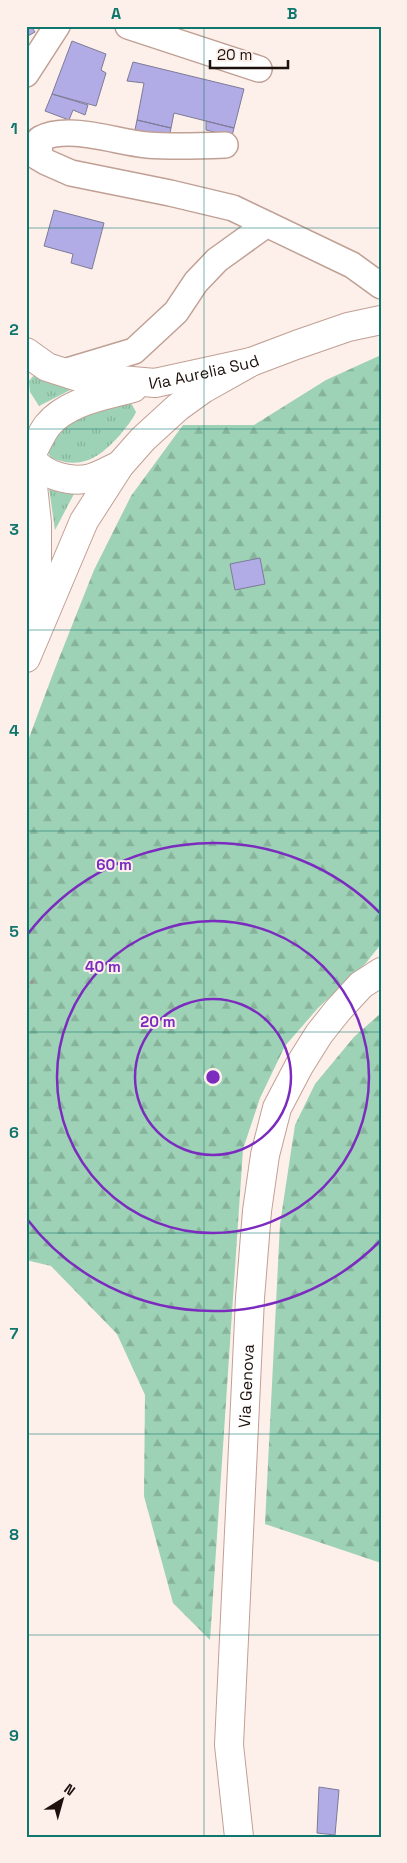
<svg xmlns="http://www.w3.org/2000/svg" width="407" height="1863" font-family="'Space Grotesk',sans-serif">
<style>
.grass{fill:url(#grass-tufts)}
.forest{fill:url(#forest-firs)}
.building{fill:#b1ace5;stroke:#7d7b97}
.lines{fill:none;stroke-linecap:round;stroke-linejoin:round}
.minor-casing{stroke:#c0a094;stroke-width:28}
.major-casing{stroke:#c0a094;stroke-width:30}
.highway-casing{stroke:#c0a094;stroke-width:30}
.path{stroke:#a29490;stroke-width:3;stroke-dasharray:4 2.5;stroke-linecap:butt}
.minor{stroke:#fff;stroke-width:25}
.major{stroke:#fff;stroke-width:28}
.highway{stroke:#fff;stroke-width:28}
.grid{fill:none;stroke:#0f766e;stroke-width:1;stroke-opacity:0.55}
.ring{fill:none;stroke:#7b2cbf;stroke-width:2.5}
.labels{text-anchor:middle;stroke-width:4;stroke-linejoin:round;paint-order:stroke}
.street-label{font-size:16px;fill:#1d110d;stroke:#fdefea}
.centre{fill:#7b2cbf;stroke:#fdefea;stroke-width:2.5}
.ring-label{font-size:15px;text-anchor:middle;font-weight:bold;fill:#7b2cbf;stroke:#fdefea;stroke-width:4;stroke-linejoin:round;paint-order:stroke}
.neatline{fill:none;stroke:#0f766e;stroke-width:2}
.grid-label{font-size:16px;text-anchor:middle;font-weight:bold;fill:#0f766e}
</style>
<defs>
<pattern id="grass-tufts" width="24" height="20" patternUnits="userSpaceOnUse" patternTransform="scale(1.25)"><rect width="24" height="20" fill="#9dd2b6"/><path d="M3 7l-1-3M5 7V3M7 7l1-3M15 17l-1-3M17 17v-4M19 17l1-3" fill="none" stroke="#87b39b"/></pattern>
<pattern id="forest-firs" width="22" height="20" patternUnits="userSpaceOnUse" patternTransform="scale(1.25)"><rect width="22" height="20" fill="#9dd2b6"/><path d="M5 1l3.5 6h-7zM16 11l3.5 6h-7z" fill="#87b39b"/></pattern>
</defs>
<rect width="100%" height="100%" fill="#fdefea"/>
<!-- grass -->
<path class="grass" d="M 35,374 L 78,386 L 39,406 L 30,392 L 29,381 Z
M 123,403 L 131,403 L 136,412 C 132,421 126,427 120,435 C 99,458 82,470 51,458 L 47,451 L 50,441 L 72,418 Z
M 49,488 L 60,493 L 75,492 L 55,530 Z"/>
<!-- forest -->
<path class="forest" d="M 381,355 L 381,944 L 366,963 L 318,1008 L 285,1046 L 260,1098 L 243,1149 L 210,1640 L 173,1603 L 144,1496 L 145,1395 L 117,1334 L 51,1266 L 26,1260 L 26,746 L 54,671 L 94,570 L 131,496 L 183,425 L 254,425 L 326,380 Z
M 381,1013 L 381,1563 L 265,1524 L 280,1224 L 295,1125 L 315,1084 L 354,1037 Z"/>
<!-- building -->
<path class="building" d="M 26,26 L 31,26 L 35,32 L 26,37 Z
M 72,41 L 106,54 L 101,70 L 106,73 L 96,106 L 52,94 Z
M 133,62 L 244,89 L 234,128 L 174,113 L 171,128 L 137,120 L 144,83 L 127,81 Z
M 52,94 L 88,105 L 85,115 L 73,110 L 69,120 L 45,111 Z
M 137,120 L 171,128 L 168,143 L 134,135 Z
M 206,121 L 234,128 L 232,136 L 206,130 Z
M 54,210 L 104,223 L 92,269 L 71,263 L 73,254 L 44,246 Z
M 260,558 L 265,584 L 235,590 L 230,564 Z
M 319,1787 L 339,1790 L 335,1835 L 317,1833 Z"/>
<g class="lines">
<defs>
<path id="minor" d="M 128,26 L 259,69
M 26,74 L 57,26
M 26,150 L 46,162 L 71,173 L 170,193 L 233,208 L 352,265 L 381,286
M 39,158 L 40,139 C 69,124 115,142 147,145 C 173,147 199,146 225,145
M 64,372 L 134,351 L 176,312 L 196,282 L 217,260 L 267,224"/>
<g id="major">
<path id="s1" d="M 26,352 L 47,367 L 75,376 L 155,383 L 251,362 L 296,345 L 348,327 L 381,320"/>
<path d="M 26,443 C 28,448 28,454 31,458 C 43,476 71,483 91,478 C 101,475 111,469 120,465"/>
<path d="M 30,458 C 35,447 40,436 47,426 C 67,401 104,396 133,388"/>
<path d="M 26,658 L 84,521 L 120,465 L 143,439 L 178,407 L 203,389 L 251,362"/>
<path id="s2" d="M 239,1837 L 229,1745 L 250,1298 L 257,1211 L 265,1155 L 277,1108 L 299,1066 L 319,1034 L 338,1010 L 361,985 L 381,972"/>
</g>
<path id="highway" d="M 26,630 L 37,564 L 37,523 L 30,458"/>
</defs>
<!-- minor casing -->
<use href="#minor" class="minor-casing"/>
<!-- major casing -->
<use href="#major" class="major-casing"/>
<!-- highway casing -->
<use href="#highway" class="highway-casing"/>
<!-- path -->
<path class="path" d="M 26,988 L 34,980"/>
<!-- minor -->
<use href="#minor" class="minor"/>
<!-- major -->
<use href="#major" class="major"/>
<!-- highway -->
<use href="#highway" class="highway"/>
</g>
<!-- grid -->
<path class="grid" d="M 204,26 L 204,1837M 26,228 L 381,228M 26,429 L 381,429M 26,630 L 381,630M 26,831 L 381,831M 26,1032 L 381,1032M 26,1233 L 381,1233M 26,1434 L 381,1434M 26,1635 L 381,1635"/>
<!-- distance rings -->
<g class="ring">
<circle cx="213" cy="1077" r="78"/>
<circle cx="213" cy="1077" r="156"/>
<path d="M380 1241A234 234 0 0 1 27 1219M27 935A234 234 0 0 1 380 913"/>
</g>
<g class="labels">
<!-- street labels -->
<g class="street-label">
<text dy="6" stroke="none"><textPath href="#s1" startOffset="185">Via Aurelia Sud</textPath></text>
<text dy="6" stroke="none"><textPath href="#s2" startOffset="452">Via Genova</textPath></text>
</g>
</g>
<circle cx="213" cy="1077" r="8" class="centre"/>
<g class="ring-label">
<text x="114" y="870">60 m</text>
<text x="103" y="972">40 m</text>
<text x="158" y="1027">20 m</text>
</g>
<!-- border -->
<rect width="407" height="1863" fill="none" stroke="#fdefea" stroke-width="55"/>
<!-- north arrow -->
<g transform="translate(62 1800) rotate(37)" stroke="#fdefea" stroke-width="4" paint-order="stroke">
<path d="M0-4L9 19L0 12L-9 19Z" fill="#1d110d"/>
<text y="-8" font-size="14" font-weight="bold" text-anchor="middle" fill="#1d110d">N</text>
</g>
<!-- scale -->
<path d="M210 60v8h78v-8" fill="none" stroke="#1d110d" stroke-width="2.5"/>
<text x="217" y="60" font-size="15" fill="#1d110d" stroke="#fdefea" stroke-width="4" paint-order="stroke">20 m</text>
<rect x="28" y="28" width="352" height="1808" class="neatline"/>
<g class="grid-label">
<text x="116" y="19">A</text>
<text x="292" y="19">B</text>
<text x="14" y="134">1</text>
<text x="14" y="335">2</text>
<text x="14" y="535">3</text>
<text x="14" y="736">4</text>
<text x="14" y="937">5</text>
<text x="14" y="1138">6</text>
<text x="14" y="1339">7</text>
<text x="14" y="1540">8</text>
<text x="14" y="1741">9</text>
</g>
</svg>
